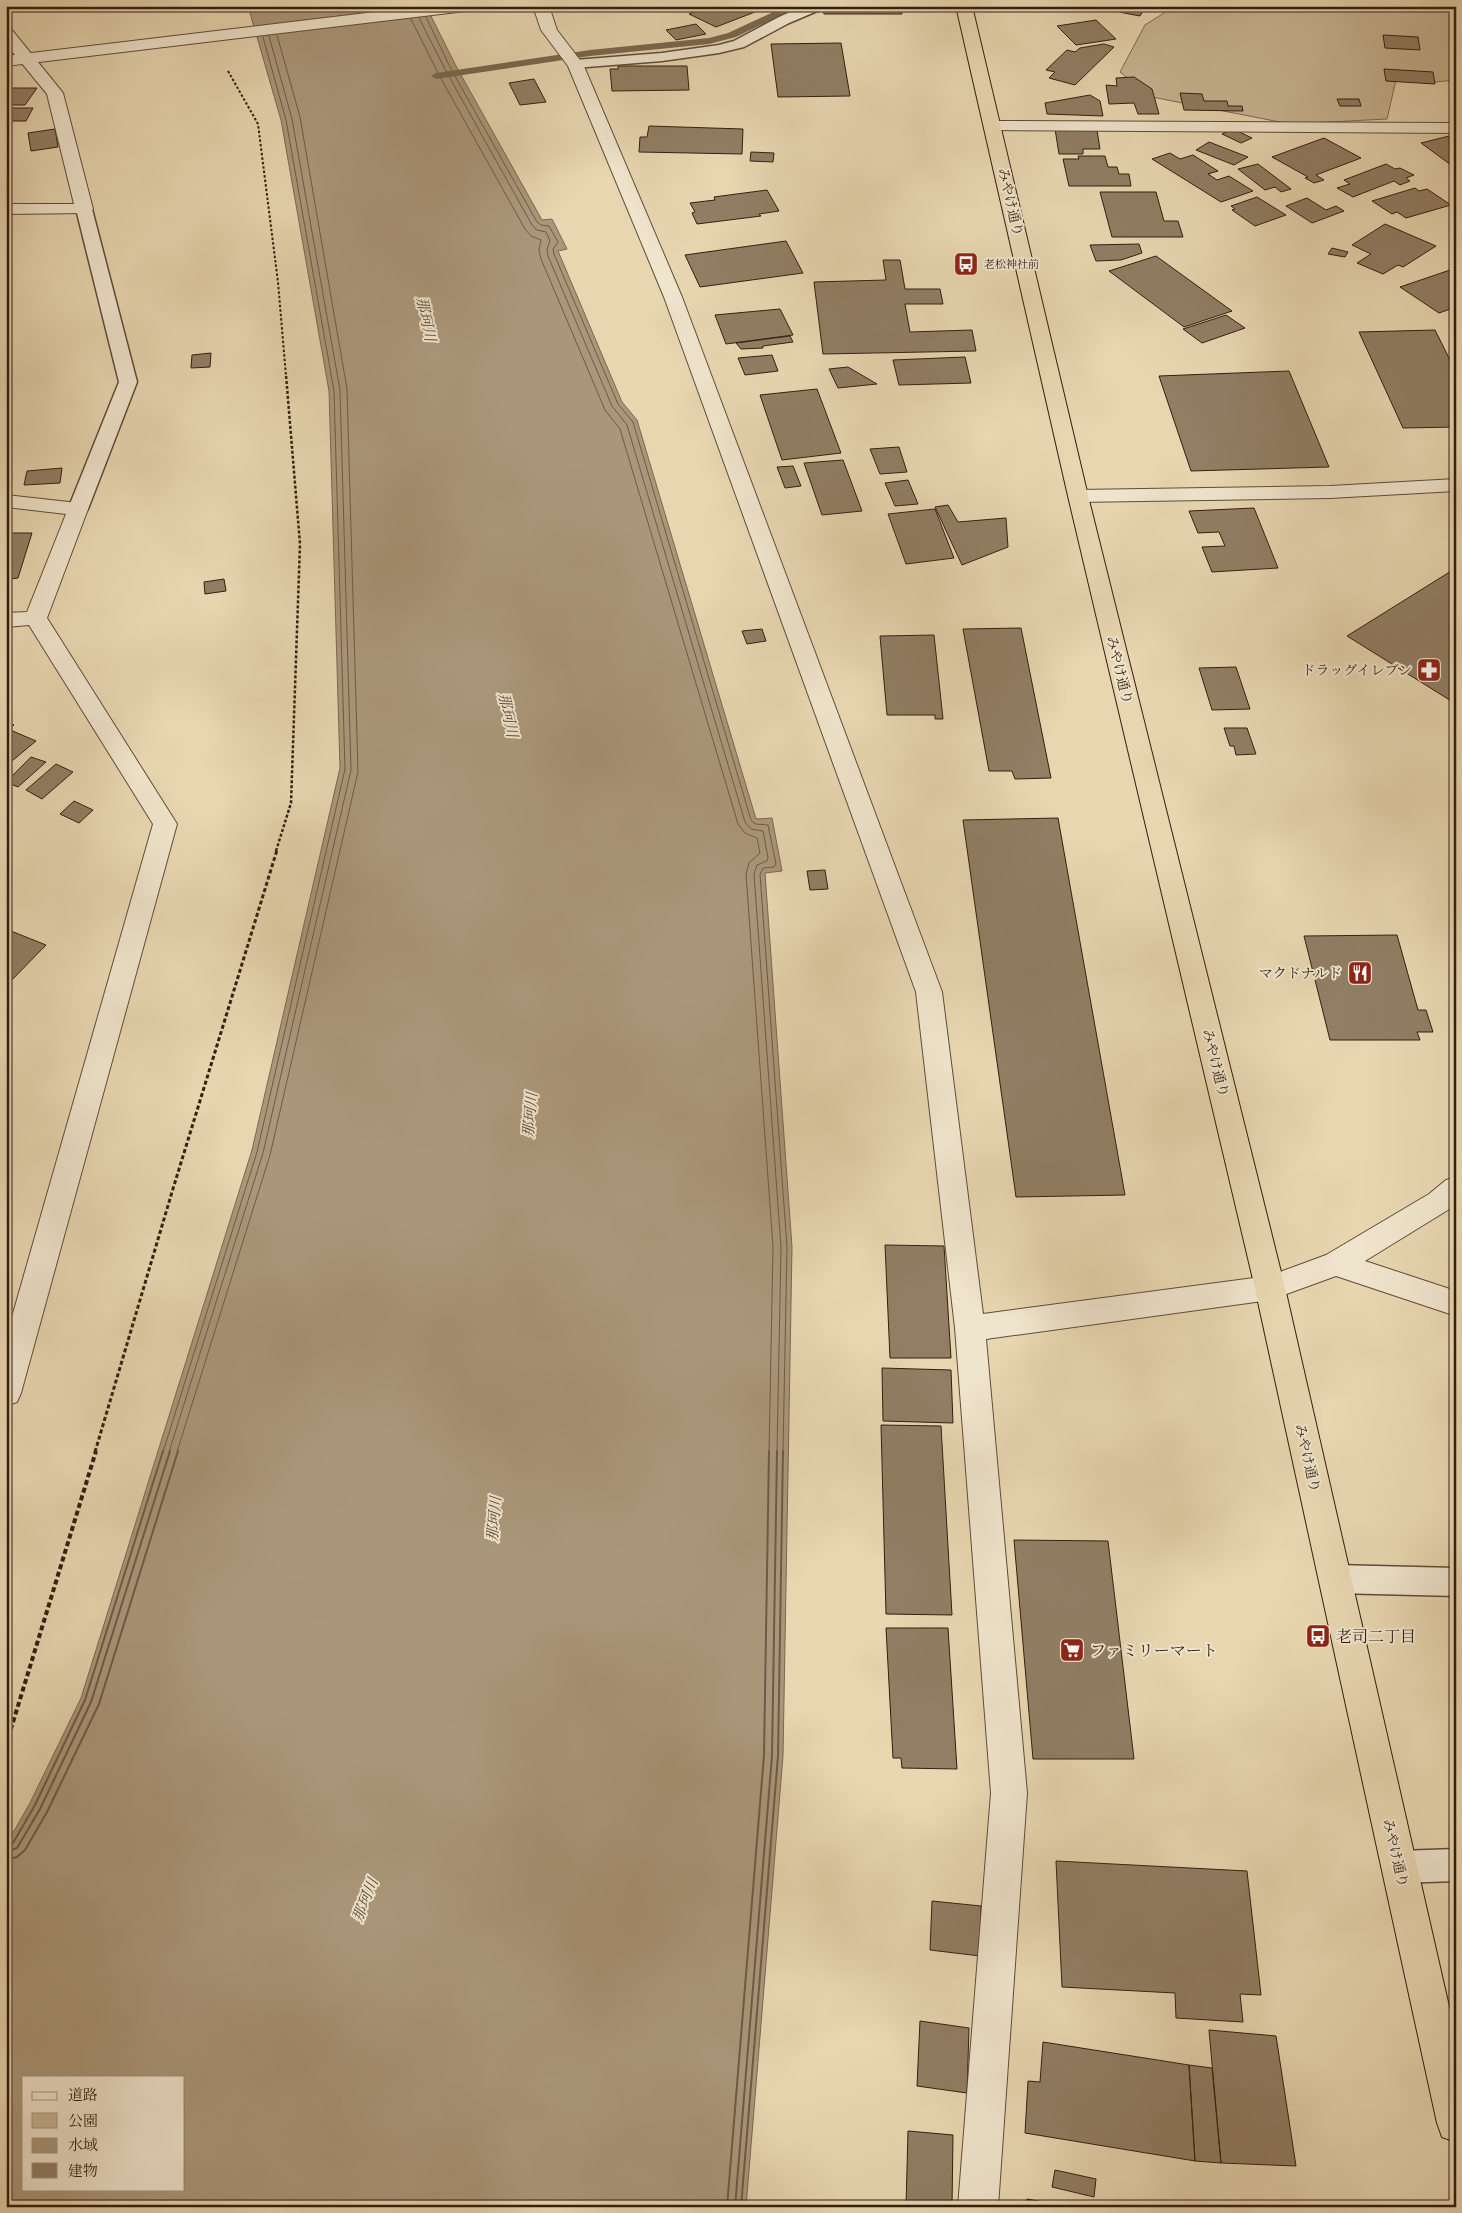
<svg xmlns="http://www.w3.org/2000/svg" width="1462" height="2213" font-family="'Libre Caslon Text','Noto Serif JP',serif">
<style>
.green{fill:#c8b795;stroke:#7e6a53}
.water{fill:#aa977a;stroke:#7a6750;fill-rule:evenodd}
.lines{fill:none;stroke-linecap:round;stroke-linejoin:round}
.shore-far1{stroke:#6e5a46;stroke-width:1}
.shore{stroke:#6e5a46;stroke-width:2}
.stream{fill:#7a6750;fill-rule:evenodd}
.building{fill:#917e64;stroke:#331e11}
.service-casing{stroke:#604c39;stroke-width:3}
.minor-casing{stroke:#604c39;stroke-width:2}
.tertiary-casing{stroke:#604c39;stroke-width:2}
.trunk-casing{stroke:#331e11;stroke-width:2}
.path-far3{stroke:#331e11;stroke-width:2;stroke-dasharray:2.5 2;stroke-linecap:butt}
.path-far2{stroke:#331e11;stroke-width:2.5;stroke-dasharray:3 2;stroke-linecap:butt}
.path-far1{stroke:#331e11;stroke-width:3;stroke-dasharray:4 2.5;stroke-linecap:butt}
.path{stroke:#331e11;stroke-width:4;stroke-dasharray:5 3;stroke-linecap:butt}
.service{fill:#efe4cc;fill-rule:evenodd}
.minor{fill:#efe4cc;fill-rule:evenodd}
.tertiary{fill:#efe4cc;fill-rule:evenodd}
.trunk{fill:#e7d6b0;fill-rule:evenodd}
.labels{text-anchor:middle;stroke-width:4;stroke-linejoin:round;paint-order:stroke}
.far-poi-label{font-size:11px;fill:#331e11;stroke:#efe4cc;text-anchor:start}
.street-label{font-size:14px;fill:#331e11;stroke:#efe4cc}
.poi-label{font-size:14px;fill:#331e11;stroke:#efe4cc;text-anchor:end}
.water-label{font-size:15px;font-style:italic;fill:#5d4836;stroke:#efe4cc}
.near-poi-label{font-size:16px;fill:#331e11;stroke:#efe4cc;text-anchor:start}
</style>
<rect width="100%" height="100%" fill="#e7d6b0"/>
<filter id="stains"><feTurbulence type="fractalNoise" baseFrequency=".004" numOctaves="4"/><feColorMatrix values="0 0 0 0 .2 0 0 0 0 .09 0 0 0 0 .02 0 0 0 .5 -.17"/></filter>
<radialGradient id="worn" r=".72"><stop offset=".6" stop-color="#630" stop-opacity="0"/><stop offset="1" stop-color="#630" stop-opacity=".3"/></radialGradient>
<!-- green -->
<path class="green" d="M 1175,6 L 1456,6 L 1456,80 L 1435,82 L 1398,71 L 1387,119 L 1290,124 L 1152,97 L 1120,72 L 1145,25 Z"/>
<!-- water -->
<path class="water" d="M 248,6 L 426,6 L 456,66 L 542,220 L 552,219 L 567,249 L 558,251 L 622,402 L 637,420 L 756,819 L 772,818 L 782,871 L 765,873 L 792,1247 L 783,1756 L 746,2207 L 6,2207 L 6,1845 L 30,1803 L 81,1698 L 252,1150 L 340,768 L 329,391 L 281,120 ZM 24,2077 L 184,2077 L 184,2189 L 24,2189 Z"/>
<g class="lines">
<!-- shore-far1 -->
<path class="shore-far1" d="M 426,17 L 451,69 L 537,222 L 541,225 L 549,226 L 558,242 L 553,249 L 554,254 L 618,404 L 633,422 L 751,820 L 755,824 L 768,825 L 776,864 L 774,867 L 763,868 L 760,874 L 787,1247 L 783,1452
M 419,18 L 446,71 L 532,225 L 537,230 L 546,232 L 550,241 L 547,249 L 548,256 L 612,406 L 627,425 L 745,822 L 751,829 L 763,831 L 768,858 L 767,861 L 757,865 L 754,874 L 781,1247 L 777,1452
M 411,19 L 439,75 L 525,229 L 531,236 L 541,240 L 539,250 L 541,259 L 605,410 L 620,429 L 738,824 L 745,833 L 757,838 L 760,853 L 749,863 L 746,874 L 773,1247 L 769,1452
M 163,1452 L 257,1152 L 345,769 L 334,391 L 286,120 L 263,37
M 169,1452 L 263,1153 L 351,770 L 340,390 L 292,119 L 269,36
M 177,1452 L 270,1155 L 358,772 L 347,389 L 300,117 L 277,35"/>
<!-- shore -->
<path class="shore" d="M 6,1846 L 13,1843 L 35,1805 L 85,1700 L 163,1451
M 6,1852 L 17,1848 L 40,1809 L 91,1702 L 170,1451
M 6,1860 L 17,1857 L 25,1850 L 47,1812 L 99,1704 L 178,1451
M 727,2207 L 764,1755 L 769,1451
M 735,2207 L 772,1756 L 777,1451
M 741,2207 L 778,1756 L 783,1451"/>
<!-- stream -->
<path class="stream" d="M 786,6 L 799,6 L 736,37 L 709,44 L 590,56 L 436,79 L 431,76 L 436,73 L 590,50 L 709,38 L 728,33 Z"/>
</g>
<!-- building -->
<path class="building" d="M 708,6 L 743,6 L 755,12 L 716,27 L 689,14 Z
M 830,6 L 901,6 L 902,14 L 824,14 L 823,10 Z
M 1114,6 L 1146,6 L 1140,16 L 1119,12 Z
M 1096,20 L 1116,39 L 1076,45 L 1057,26 Z
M 696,24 L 706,34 L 676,40 L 666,30 Z
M 1383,35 L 1418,37 L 1420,50 L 1385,48 Z
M 841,43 L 850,96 L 778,97 L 771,44 Z
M 1104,44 L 1114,47 L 1075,85 L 1049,78 L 1055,72 L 1046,70 L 1067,50 L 1075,52 L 1080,48 Z
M 618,66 L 687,66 L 689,90 L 612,91 L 610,69 L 618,69 Z
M 1384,69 L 1433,72 L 1435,84 L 1386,81 Z
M 1134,77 L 1152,89 L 1159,114 L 1138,114 L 1134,103 L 1109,104 L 1106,85 L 1117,86 L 1116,78 Z
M 534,79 L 546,102 L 520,105 L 509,83 Z
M 6,88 L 37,88 L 25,105 L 6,105 Z
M 1180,93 L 1202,94 L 1204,101 L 1227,101 L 1228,106 L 1242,106 L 1243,111 L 1184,110 Z
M 1090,95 L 1100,101 L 1103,116 L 1047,114 L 1045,103 Z
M 1337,99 L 1359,99 L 1361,106 L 1340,106 Z
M 6,108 L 33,108 L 26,121 L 6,121 Z
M 649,126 L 743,129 L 742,154 L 639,152 L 640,137 L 647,137 Z
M 55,129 L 58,147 L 31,151 L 28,133 Z
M 1055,129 L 1097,130 L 1100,149 L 1083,149 L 1083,154 L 1059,154 Z
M 1233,129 L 1252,138 L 1241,143 L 1222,134 Z
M 1449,136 L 1456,141 L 1456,163 L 1451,165 L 1421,143 Z
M 1324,138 L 1361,158 L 1316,175 L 1324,180 L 1314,183 L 1305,178 L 1308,177 L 1272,157 Z
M 1209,142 L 1248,157 L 1234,165 L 1196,150 Z
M 751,152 L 774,153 L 773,162 L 750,161 Z
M 1170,153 L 1180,159 L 1193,155 L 1218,171 L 1208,174 L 1217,180 L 1229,176 L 1253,191 L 1221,202 L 1152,159 Z
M 1078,156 L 1105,156 L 1108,167 L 1117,167 L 1119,174 L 1129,174 L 1131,186 L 1069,186 L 1063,159 L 1079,159 Z
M 1258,164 L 1291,189 L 1281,192 L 1275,187 L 1265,190 L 1238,169 Z
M 1386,164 L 1395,169 L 1400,168 L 1414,175 L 1406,178 L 1410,181 L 1400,185 L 1394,181 L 1353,197 L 1337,188 L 1350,184 L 1344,180 Z
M 1415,188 L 1419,191 L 1427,189 L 1451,205 L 1406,218 L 1397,212 L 1392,214 L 1372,201 Z
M 767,190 L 779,211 L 759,214 L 761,216 L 697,224 L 692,213 L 695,212 L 690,203 L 715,200 L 714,197 Z
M 1100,192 L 1156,192 L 1164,221 L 1178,221 L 1183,237 L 1112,237 Z
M 1257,197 L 1286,215 L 1255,226 L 1232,210 L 1235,209 L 1231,206 Z
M 1307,198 L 1326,210 L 1336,206 L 1344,211 L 1312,223 L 1286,206 Z
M 1385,224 L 1436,246 L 1403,267 L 1398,265 L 1383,274 L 1357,263 L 1371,254 L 1352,245 Z
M 786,241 L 803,273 L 700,287 L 685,255 Z
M 1139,244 L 1142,253 L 1121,260 L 1096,261 L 1090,245 Z
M 1332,248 L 1348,252 L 1345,257 L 1328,254 Z
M 1156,256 L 1232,311 L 1184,327 L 1109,271 Z
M 883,260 L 900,260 L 905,289 L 940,289 L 943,304 L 905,304 L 910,332 L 972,330 L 976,351 L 823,354 L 814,282 L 886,280 Z
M 1456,268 L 1456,307 L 1439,313 L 1400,287 Z
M 780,309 L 793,335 L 726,344 L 715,315 Z
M 1226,315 L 1245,328 L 1202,343 L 1183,329 Z
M 1435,330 L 1456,372 L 1456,427 L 1403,428 L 1359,332 Z
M 790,336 L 793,342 L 763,346 L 763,348 L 741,349 L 736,343 Z
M 211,353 L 210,367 L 191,368 L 192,355 Z
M 772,355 L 778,371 L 745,375 L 738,358 Z
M 965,357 L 971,383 L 899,385 L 893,360 Z
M 848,367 L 877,384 L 838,388 L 829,369 Z
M 1289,371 L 1329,467 L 1191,471 L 1159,376 Z
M 817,389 L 841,453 L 782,460 L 760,395 Z
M 899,447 L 907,472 L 880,474 L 870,449 Z
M 843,460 L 862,511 L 822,515 L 804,463 Z
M 793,466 L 801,486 L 785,488 L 777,467 Z
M 62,468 L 60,483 L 24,485 L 27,471 Z
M 908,480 L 918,504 L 895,506 L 885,483 Z
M 948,505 L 958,522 L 1006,518 L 1008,547 L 962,565 L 935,507 Z
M 1254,508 L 1278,568 L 1212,572 L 1202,547 L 1225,546 L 1219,532 L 1198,533 L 1189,511 Z
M 935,509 L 954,558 L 906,564 L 888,514 Z
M 6,533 L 32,533 L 18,578 L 10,579 L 6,585 Z
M 1456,568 L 1456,704 L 1347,636 Z
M 224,579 L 226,591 L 205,594 L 204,582 Z
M 1021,628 L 1051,778 L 1015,779 L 1012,771 L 989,771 L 963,629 Z
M 762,629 L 766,641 L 747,644 L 742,631 Z
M 934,635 L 943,719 L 935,719 L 935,715 L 887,715 L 880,636 Z
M 1236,667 L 1250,709 L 1212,710 L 1199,668 Z
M 6,721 L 14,725 L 8,729 L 36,741 L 6,766 Z
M 1224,728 L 1247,728 L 1256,754 L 1236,755 L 1234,746 L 1230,746 Z
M 31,757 L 46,762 L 18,787 L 6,782 Z
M 56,764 L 73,772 L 42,799 L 26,790 Z
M 74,801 L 93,810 L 79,823 L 60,814 Z
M 1058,818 L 1125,1195 L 1016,1197 L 963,820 Z
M 825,870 L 828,889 L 810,890 L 807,871 Z
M 6,929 L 46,945 L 6,986 Z
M 1397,935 L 1418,1010 L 1426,1010 L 1433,1032 L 1417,1032 L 1420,1040 L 1330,1040 L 1304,936 Z
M 885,1245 L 944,1246 L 951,1358 L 890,1358 Z
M 882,1368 L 951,1370 L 953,1423 L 883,1421 Z
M 881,1425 L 941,1426 L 952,1615 L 886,1614 Z
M 1014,1540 L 1108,1541 L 1134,1759 L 1033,1759 Z
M 886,1628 L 948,1628 L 957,1769 L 902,1768 L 901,1758 L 893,1758 Z
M 1056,1861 L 1247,1871 L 1261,1995 L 1240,1994 L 1243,2022 L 1176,2018 L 1175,1993 L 1062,1987 Z
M 932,1901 L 981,1906 L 980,1956 L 930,1950 Z
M 920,2021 L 969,2028 L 967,2093 L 917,2086 Z
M 1209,2030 L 1276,2036 L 1296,2166 L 1221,2163 Z
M 1043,2042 L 1189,2065 L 1195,2161 L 1025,2133 L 1028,2081 L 1040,2082 Z
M 1189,2065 L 1212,2068 L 1221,2163 L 1195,2161 Z
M 908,2131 L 953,2135 L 952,2207 L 906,2207 Z
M 1055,2170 L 1096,2179 L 1094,2197 L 1052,2187 Z
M 1027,2199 L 1072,2207 L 1026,2207 Z"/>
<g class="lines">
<defs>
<path id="service" d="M 804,6 L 824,6 L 822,9 L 789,23 L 744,47 L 719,53 L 662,61 L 575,68 L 570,67 L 568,64 L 570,61 L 575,60 L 662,53 L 719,45 L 734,41 L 779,17 Z
M 84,204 L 90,206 L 92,209 L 137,382 L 88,509 L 85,513 L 78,515 L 71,513 L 68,509 L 119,382 L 76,209 L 78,206 Z
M 1335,1565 L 1456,1568 L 1456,1596 L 1335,1593 L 1325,1589 L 1320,1579 L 1325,1569 Z
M 1456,1849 L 1456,1881 L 1399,1883 L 1387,1879 L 1383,1867 L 1387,1855 L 1399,1851 Z"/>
<path id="minor" d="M 533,6 L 549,6 L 557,30 L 583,64 L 682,297 L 942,992 L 983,1314 L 1269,1276 L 1326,1255 L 1429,1194 L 1446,1180 L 1456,1177 L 1456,1205 L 1365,1261 L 1456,1291 L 1456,1316 L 1336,1276 L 1270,1300 L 986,1339 L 1027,1793 L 998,2207 L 958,2207 L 991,1793 L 955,1328 L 916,992 L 664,297 L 568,66 L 541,30 Z
M 6,28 L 12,30 L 63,93 L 93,209 L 90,213 L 6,214 L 6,204 L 74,204 L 47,94 L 6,44 Z
M 993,121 L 1456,123 L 1456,133 L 987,130 L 985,126 L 987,122 Z
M 1456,479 L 1456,491 L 1330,498 L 1078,502 L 1071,500 L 1068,496 L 1071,492 L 1078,490 L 1330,486 Z
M 6,495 L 78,503 L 85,505 L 88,509 L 47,618 L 177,824 L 21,1393 L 17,1402 L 6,1406 L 6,1338 L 153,824 L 29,625 L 6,627 L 6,613 L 27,612 L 66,514 L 6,507 Z"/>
<path id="tertiary" d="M 425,6 L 474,6 L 471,9 L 466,11 L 6,66 L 6,56 Z"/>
<path id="trunk" d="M 956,6 L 972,6 L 1088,496 L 1285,1288 L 1456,2037 L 1456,2142 L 1442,2137 L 1437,2123 L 1255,1288 L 1068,496 Z"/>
</defs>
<!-- service casing -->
<use href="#service" class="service-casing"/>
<!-- minor casing -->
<use href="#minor" class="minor-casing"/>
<!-- tertiary casing -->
<use href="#tertiary" class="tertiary-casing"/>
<!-- trunk casing -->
<use href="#trunk" class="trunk-casing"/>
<!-- path-far3 -->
<path class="path-far3" d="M 228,71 L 258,124 L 278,282 L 286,376"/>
<!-- path-far2 -->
<path class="path-far2" d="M 276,851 L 291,803 L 300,544 L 286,375"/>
<!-- path-far1 -->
<path class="path-far1" d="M 95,1452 L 172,1192 L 277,850"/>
<!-- path -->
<path class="path" d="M 6,1745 L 96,1451"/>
<!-- service -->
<use href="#service" class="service"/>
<!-- minor -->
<use href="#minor" class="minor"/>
<!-- tertiary -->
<use href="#tertiary" class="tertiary"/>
<!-- trunk -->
<use href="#trunk" class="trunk"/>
</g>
<!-- icons -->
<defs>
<symbol id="bus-square" viewBox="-11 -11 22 22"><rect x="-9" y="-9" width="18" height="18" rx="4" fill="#8f2418" stroke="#efe4cc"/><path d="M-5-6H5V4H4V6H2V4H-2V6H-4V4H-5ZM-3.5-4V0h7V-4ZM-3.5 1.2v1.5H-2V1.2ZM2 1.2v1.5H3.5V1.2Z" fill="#fff"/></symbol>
<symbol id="pharmacy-square" viewBox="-11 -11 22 22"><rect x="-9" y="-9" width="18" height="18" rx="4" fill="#8f2418" stroke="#efe4cc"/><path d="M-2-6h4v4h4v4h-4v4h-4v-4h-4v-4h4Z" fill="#fff"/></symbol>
<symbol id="restaurant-square" viewBox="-11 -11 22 22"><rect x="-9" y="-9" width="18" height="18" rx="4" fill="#8f2418" stroke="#efe4cc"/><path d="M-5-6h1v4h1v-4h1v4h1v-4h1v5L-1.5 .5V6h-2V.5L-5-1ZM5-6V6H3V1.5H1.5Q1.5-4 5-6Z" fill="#fff"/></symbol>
<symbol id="supermarket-square" viewBox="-11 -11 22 22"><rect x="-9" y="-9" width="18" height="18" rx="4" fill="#8f2418" stroke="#efe4cc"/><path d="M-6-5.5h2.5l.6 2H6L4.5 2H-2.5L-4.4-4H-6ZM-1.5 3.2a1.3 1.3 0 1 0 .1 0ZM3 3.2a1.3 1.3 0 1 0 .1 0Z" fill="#fff"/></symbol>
</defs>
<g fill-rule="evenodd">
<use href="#bus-square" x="952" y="250" width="28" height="28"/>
<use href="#pharmacy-square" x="1415" y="656" width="28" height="28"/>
<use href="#restaurant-square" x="1346" y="959" width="28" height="28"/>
<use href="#bus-square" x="1304" y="1622" width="28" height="28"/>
<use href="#supermarket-square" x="1058" y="1636" width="28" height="28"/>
</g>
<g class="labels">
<!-- far-poi labels -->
<g class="far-poi-label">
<text x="984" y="268">老松神社前</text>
</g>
<!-- street labels -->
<g class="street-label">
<text transform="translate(1011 202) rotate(77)" y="5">みやけ通り</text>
<text transform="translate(1120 670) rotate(76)" y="5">みやけ通り</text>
<text transform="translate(1216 1063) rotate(76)" y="5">みやけ通り</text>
<text transform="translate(1308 1458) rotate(77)" y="5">みやけ通り</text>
<text transform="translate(1396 1853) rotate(77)" y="5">みやけ通り</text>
</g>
<!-- poi labels -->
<g class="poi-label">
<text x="1412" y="675">ドラッグイレブン</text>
<text x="1342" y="978">マクドナルド</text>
</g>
<!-- water labels -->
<g class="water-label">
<text transform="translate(426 319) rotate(78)" y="5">那珂川</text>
<text transform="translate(508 715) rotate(78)" y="5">那珂川</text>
<text transform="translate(530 1115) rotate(-85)" y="5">那珂川</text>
<text transform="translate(494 1519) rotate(-85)" y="5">那珂川</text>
<text transform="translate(365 1900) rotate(-68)" y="5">那珂川</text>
</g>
<!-- near-poi labels -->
<g class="near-poi-label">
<text x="1336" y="1642">老司二丁目</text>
<text x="1090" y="1656">ファミリーマート</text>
</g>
</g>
<!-- margin -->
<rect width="1462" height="2213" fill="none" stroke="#e7d6b0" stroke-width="25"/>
<rect x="8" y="8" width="1447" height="2198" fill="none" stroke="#331e11" stroke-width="2.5"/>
<rect x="12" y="12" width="1437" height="2188" fill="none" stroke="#331e11"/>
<!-- legend -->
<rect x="22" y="2076" width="162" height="115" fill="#efe4cc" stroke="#a49581"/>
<rect x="32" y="2092" width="25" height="8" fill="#efe4cc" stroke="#a49581"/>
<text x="68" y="2100" font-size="15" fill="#331e11">道路</text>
<rect x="32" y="2113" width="25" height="15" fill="#c8b795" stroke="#a49581"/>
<text x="68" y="2126" font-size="15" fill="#331e11">公園</text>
<rect x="32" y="2138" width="25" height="15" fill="#aa977a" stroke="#a49581"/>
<text x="68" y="2150" font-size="15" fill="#331e11">水域</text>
<rect x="32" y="2163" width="25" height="15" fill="#917e64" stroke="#a49581"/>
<text x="68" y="2176" font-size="15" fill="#331e11">建物</text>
<rect width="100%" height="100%" filter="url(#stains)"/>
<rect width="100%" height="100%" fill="url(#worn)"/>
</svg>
